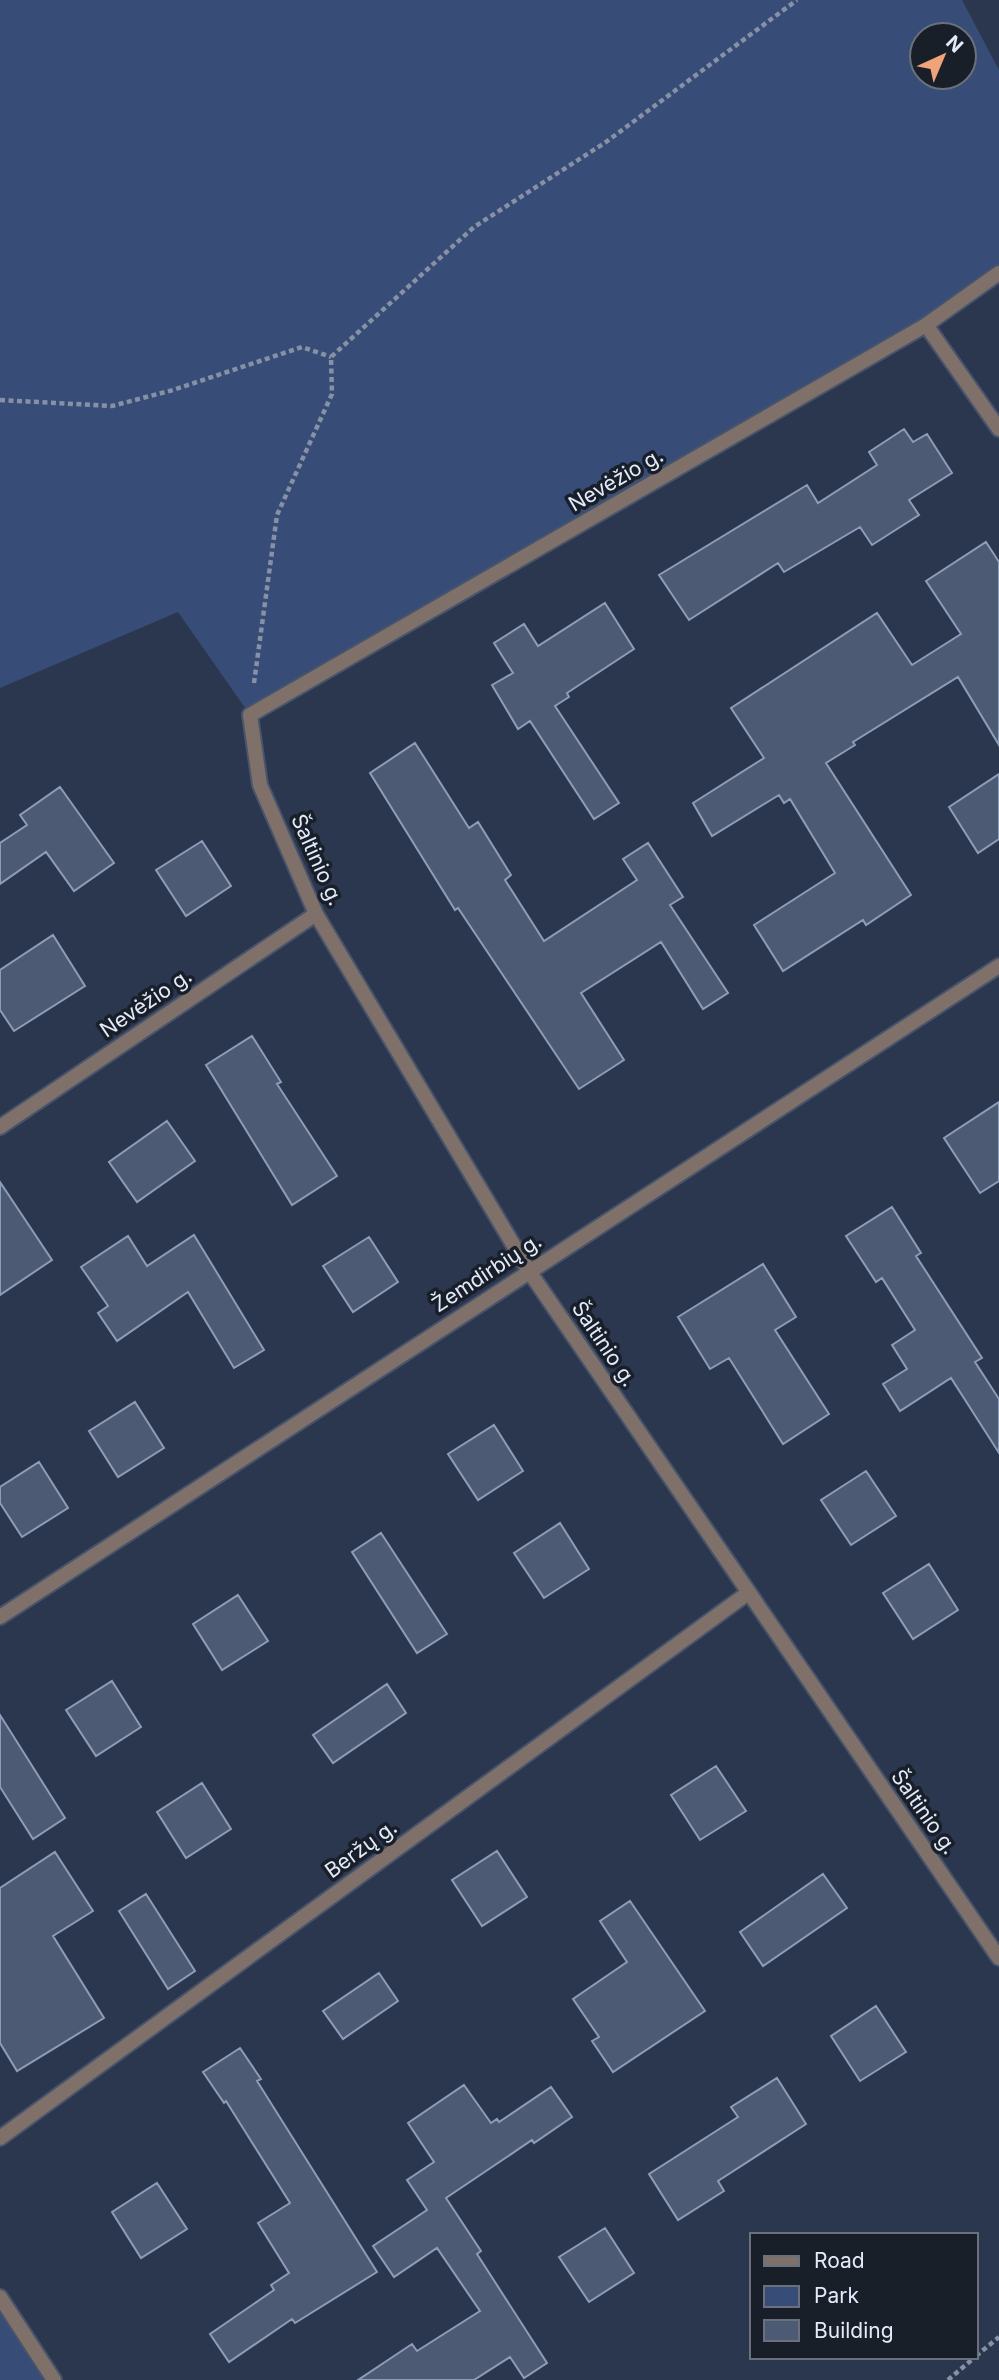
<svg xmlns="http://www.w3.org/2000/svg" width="999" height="2380" font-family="Inter,sans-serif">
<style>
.green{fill:#374c77;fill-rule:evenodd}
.building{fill:#4d5a74;stroke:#8d9cb8;stroke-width:2}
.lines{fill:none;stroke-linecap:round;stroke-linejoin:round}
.street-casing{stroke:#48546b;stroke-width:18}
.path{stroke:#8791a5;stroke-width:4.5;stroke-dasharray:5 3.5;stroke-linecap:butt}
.street{stroke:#7f716a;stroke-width:14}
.labels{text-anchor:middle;stroke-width:7;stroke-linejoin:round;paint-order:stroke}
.street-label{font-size:21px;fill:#e3ebfb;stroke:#191f29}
</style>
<rect width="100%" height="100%" fill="#2b374f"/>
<!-- green -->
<path class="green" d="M 0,0 L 962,0 L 999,70 L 999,273 L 926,325 L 250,715 L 178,612 L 0,688 ZM 922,35 L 964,35 L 964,77 L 922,77 Z
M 0,2297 L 54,2380 L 0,2380 Z"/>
<!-- building -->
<path class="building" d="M 904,429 L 913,442 L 927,434 L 952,473 L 909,500 L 919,515 L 872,545 L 860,527 L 784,572 L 778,563 L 689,620 L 659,575 L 807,485 L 818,503 L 877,465 L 869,452 Z
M 986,542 L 999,562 L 999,745 L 958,677 L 853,742 L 855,745 L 826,763 L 911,895 L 866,925 L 863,920 L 783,971 L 754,925 L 835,873 L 790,799 L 784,803 L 779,795 L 712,836 L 693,803 L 764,758 L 731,708 L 877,613 L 912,665 L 961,634 L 926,581 Z
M 605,603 L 634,649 L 567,693 L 569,697 L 555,706 L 619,803 L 594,819 L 530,721 L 518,729 L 492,685 L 513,673 L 494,643 L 524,624 L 538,646 Z
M 415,743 L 469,828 L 478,822 L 511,875 L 505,880 L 544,941 L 637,880 L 623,859 L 648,843 L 683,897 L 670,905 L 728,993 L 703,1009 L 661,942 L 581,993 L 624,1060 L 579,1089 L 458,908 L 455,910 L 370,773 Z
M 999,774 L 999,839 L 978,853 L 949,807 Z
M 60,787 L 114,863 L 74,891 L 46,852 L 0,884 L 0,843 L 27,825 L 20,815 Z
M 202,841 L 231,886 L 186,916 L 156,870 Z
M 53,935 L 85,986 L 14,1031 L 0,1010 L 0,970 Z
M 252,1036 L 281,1082 L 277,1084 L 337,1176 L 292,1205 L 206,1065 Z
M 999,1102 L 999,1181 L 980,1193 L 944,1138 Z
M 167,1121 L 195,1161 L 137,1202 L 109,1162 Z
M 0,1182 L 52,1260 L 0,1295 Z
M 892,1207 L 921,1253 L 916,1256 L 982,1358 L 975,1362 L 999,1399 L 999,1453 L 951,1378 L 900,1411 L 883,1384 L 907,1369 L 892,1345 L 915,1330 L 882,1278 L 876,1282 L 846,1236 Z
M 194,1235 L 264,1350 L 234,1368 L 188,1292 L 117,1341 L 98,1313 L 108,1306 L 81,1267 L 128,1236 L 147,1266 Z
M 369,1237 L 398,1282 L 353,1312 L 323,1266 Z
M 763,1264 L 796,1317 L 775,1330 L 829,1414 L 783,1444 L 729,1358 L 710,1369 L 678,1317 Z
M 135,1402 L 164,1448 L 118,1477 L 89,1431 Z
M 494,1425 L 523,1471 L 478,1500 L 448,1454 Z
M 39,1462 L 68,1508 L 22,1537 L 0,1503 L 0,1487 Z
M 866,1471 L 896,1516 L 851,1545 L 821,1500 Z
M 560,1523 L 589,1569 L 544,1598 L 514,1553 Z
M 381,1533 L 447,1634 L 417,1653 L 352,1552 Z
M 929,1564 L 958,1610 L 913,1639 L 883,1593 Z
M 238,1595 L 268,1641 L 222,1670 L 193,1624 Z
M 112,1681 L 141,1727 L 96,1756 L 66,1710 Z
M 387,1684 L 406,1713 L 333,1763 L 313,1735 Z
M 0,1715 L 65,1818 L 33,1839 L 0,1787 Z
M 716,1766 L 746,1811 L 700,1840 L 671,1795 Z
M 202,1783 L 231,1829 L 186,1858 L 157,1812 Z
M 497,1851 L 527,1897 L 482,1926 L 452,1880 Z
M 55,1852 L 93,1911 L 53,1936 L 104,2018 L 17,2071 L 0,2043 L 0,1888 Z
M 823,1874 L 847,1908 L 763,1966 L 740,1932 Z
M 146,1894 L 195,1971 L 168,1989 L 119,1911 Z
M 630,1901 L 705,2011 L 613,2072 L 592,2041 L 599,2037 L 573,1999 L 627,1962 L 600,1921 Z
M 379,1973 L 398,2001 L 343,2039 L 323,2011 Z
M 876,2006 L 906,2052 L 860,2081 L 831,2036 Z
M 240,2048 L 261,2079 L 257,2081 L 377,2272 L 295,2323 L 292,2319 L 229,2362 L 210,2334 L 274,2290 L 271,2285 L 289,2273 L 258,2223 L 290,2203 L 226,2101 L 224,2103 L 203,2072 Z
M 777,2078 L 806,2124 L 718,2181 L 724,2191 L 678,2220 L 649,2174 L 738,2117 L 731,2107 Z
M 464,2085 L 491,2123 L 497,2119 L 499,2122 L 551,2087 L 572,2117 L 534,2143 L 532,2140 L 446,2198 L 481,2251 L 477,2254 L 547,2363 L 524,2378 L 510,2357 L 474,2380 L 358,2380 L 412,2344 L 417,2351 L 480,2311 L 437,2248 L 394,2277 L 373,2246 L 427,2210 L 407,2180 L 434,2162 L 408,2123 Z
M 157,2183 L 187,2229 L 141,2258 L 112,2212 Z
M 605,2228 L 634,2273 L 589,2302 L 559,2257 Z"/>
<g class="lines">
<defs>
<path id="street" d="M 999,273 L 926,325 L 250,715 L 260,785 L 316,914 L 529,1271 L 999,1958
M 926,325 L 999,429
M 0,1127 L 316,914
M 0,1617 L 999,966
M 0,2138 L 748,1593
M 0,2297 L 54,2380"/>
</defs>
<!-- street casing -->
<use href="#street" class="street-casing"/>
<!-- path -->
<path class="path" d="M 0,400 L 112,406 L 173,390 L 302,347 L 331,357
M 254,683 L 277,515 L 332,394 L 331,357 L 474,227 L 606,142 L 797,0
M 976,2356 L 999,2337
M 948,2380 L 975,2357"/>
<!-- street -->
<use href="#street" class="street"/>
</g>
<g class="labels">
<!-- street labels -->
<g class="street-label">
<text transform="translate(616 480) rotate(-30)" y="7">Nevėžio g.</text>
<text transform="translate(317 860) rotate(66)" y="7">Šaltinio g.</text>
<text transform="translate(146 1003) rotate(-34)" y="7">Nevėžio g.</text>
<text transform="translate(487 1273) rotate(-33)" y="7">Žemdirbių g.</text>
<text transform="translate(604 1344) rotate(56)" y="7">Šaltinio g.</text>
<text transform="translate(924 1812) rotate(55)" y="7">Šaltinio g.</text>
<text transform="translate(361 1849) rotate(-36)" y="7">Beržų g.</text>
</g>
</g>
<!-- legend -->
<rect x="750" y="2233" width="228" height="126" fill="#191f29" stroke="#6a717d" stroke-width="2"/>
<rect x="764" y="2256" width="35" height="10" fill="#7f716a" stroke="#6a717d" stroke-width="2"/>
<text x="814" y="2268" font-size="21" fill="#e3ebfb">Road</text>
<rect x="764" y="2286" width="35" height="21" fill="#374c77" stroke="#6a717d" stroke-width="2"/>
<text x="814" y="2303" font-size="21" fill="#e3ebfb">Park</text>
<rect x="764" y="2320" width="35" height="21" fill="#4d5a74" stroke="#6a717d" stroke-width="2"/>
<text x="814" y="2338" font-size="21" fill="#e3ebfb">Building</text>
<!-- north arrow -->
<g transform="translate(943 56) rotate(44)"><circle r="33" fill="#191f29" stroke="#6a717d" stroke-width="2"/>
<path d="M0-5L12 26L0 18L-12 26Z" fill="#f0a279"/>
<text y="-10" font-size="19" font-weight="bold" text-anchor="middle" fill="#e3ebfb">N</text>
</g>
</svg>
